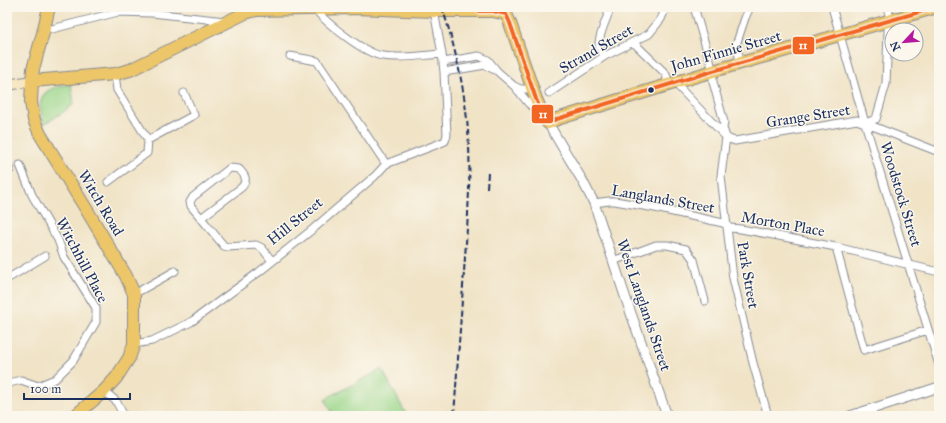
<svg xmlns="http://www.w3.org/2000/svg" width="946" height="423" font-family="'IM FELL Great Primer',serif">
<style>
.green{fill:#99d589;stroke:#5a8274}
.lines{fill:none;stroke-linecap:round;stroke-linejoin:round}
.minor-casing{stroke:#868992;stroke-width:9}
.tertiary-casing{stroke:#868992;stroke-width:11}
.secondary-casing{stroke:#868992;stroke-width:12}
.primary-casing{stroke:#868992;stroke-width:14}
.minor{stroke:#fff;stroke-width:7}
.tertiary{stroke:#fff;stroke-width:9}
.secondary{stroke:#f7e8c3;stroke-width:10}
.primary{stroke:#ecc669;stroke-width:12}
.rail{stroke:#1b2f5e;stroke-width:2;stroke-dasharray:6 3;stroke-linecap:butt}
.bus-1-casing{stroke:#fbf7ec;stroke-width:7}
.bus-1{stroke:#f26522;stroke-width:4}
.bus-dot{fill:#1b2f5e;stroke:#fbf7ec;stroke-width:1.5}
.labels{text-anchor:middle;stroke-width:3;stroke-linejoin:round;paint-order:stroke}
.street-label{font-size:15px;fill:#1b2f5e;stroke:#fbf7ec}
.line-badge{stroke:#fbf7ec;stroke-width:1.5}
.badge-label{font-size:11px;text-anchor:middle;font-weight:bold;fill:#fff}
</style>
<rect width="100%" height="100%" fill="#fbf7ec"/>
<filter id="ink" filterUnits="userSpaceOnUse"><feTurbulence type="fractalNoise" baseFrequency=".025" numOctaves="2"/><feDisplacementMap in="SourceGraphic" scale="8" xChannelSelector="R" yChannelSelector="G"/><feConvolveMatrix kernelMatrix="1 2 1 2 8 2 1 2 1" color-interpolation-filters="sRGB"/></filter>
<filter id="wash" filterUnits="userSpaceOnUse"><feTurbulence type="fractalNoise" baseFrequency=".012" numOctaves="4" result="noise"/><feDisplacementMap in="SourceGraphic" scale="16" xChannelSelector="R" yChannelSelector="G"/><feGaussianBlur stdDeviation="0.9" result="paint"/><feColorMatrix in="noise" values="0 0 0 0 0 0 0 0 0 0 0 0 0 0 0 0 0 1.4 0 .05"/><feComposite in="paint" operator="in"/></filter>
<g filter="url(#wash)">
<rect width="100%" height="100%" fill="#f0e3c6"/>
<!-- green -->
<path class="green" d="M 71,84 L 74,104 L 62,113 L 44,124 C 40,111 36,96 51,89 C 57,86 64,86 71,84 Z
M 382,369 L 407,416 L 334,416 L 325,399 Z"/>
</g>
<g filter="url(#ink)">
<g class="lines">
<defs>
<path id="minor" d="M 694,7 L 713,71 L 713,82 L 724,122 L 723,128 L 726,137 L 721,176 L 733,278 L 753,363 L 768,416
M 832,7 L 865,123 L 939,365
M 314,8 C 326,23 365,54 383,56 C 402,59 423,55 442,54
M 52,29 L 118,12 L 152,13 L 225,21
M 633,42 L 665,73 L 667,77 L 666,86
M 290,56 L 317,61 L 386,164
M 605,56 C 603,53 599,49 599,45 C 598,37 608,15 611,7
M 443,62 L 479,56 L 488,60 L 497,71 L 514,86 L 520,89 L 527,89 L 531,84
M 738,65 L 739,56 L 736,45 L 745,18 L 750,7
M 444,72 L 485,65 L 495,70
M 675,83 L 726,137 L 729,139 L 735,141 L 857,120 L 939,152
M 515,87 L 529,104 L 540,112
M 549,93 L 605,56 L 649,34 L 661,19 L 666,7
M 865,123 L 876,119 L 886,84 L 889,7
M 148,140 L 194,115 L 184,93
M 7,171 L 10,170
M 108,182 L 147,153 L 148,140 L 117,90 L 115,74
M 594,203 L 609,201 L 615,201 L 655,208 L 723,223 L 730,228 L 741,229 L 836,247 L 939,272
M 201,218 L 242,187 C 248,178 245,176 239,169 L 230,168 L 193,197 L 190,202 L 191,206 L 201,218 L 224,246 L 228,247 L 256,245 L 262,248 L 272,261
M 836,247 L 864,350 L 928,330
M 613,261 L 656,245 L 667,245 L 686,249 L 694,260 L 705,301
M 7,279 L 45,256
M 134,294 L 175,271
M 134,344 L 152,341 L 191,322 L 259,272 L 313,229 L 375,176 L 386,164 L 438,144 L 445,141 L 447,135 L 444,72 L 442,54 L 434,11
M 7,386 L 9,383 L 21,380 L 38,386 L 55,379 L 73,361 L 96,322 L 96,308 L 64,257 L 58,240 L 32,195 L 20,165
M 104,391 L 116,401 L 124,416"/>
<path id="tertiary" d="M 548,123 L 582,180 L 594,203 L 627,302 L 667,416
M 850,416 L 939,387"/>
<path id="secondary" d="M 7,85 L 32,81"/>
<path id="primary" d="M 49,7 L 43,33 L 33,69 L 32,81 L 31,102 L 34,120 L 40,134 L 88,212 L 126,276 L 134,294 L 134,344 L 129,358 L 116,378 L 104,391 L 75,416
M 32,81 L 115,74 L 130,70 L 245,13 L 256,10 L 356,8 L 434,11 L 493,11 L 506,14 L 510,23 L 536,99 L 542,113 L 548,123 L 557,119 L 713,71 L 937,7"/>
</defs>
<!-- minor casing -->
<use href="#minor" class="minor-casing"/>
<!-- tertiary casing -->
<use href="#tertiary" class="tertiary-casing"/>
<!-- secondary casing -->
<use href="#secondary" class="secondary-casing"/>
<!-- primary casing -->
<use href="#primary" class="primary-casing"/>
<!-- minor -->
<use href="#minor" class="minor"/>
<!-- tertiary -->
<use href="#tertiary" class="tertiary"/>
<!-- secondary -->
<use href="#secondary" class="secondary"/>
<!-- primary -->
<use href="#primary" class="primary"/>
<!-- rail -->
<path class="rail" d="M 442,7 C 457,53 467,99 469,147 C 470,169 469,192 468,214 L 454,416
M 487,188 L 488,172"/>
<defs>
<path id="bus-1" d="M 476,7 L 479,11 L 493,11 L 506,14 L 510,23 L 536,99 L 542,113 L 548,123 L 557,119 L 713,71 L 937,7"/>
</defs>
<!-- bus-1 casing -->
<use href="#bus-1" class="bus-1-casing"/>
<!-- bus-1 -->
<use href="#bus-1" class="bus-1"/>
</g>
</g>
<!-- markers -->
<circle class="bus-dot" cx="651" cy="90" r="3.5"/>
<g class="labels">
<!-- street labels -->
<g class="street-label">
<text transform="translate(596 49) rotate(-30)" y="5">Strand Street</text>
<text transform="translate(726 51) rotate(-16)" y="5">John Finnie Street</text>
<text transform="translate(808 116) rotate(-9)" y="5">Grange Street</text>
<text transform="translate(901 194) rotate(73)" y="5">Woodstock Street</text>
<text transform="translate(663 199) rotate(10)" y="5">Langlands Street</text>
<text transform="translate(101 203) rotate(59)" y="5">Witch Road</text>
<text transform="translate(295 221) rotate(-39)" y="5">Hill Street</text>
<text transform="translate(783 224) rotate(10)" y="5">Morton Place</text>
<text transform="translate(82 260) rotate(62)" y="5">Witchhill Place</text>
<text transform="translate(748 275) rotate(80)" y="5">Park Street</text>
<text transform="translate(644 305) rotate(71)" y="5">West Langlands Street</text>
</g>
</g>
<g class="line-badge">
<rect x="792" y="36" width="23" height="19" rx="4" fill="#f26522"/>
<rect x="531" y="104" width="23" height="20" rx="4" fill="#f26522"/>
</g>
<g class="badge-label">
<text x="803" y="49">11</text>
<text x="543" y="118">11</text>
</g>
<!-- margin -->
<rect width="946" height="423" fill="none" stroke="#fbf7ec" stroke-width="24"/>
<!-- north arrow -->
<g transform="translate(904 42) rotate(244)"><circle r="19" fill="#fbf7ec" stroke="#a1a7b3"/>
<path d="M0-3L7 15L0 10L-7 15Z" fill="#b5179e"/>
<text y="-6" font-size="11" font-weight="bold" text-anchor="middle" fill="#1b2f5e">N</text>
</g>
<!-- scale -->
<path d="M24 393v6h106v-6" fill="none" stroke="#1b2f5e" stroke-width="2"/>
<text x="30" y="393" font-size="12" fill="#1b2f5e" stroke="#fbf7ec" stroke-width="3" paint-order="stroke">100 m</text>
</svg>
